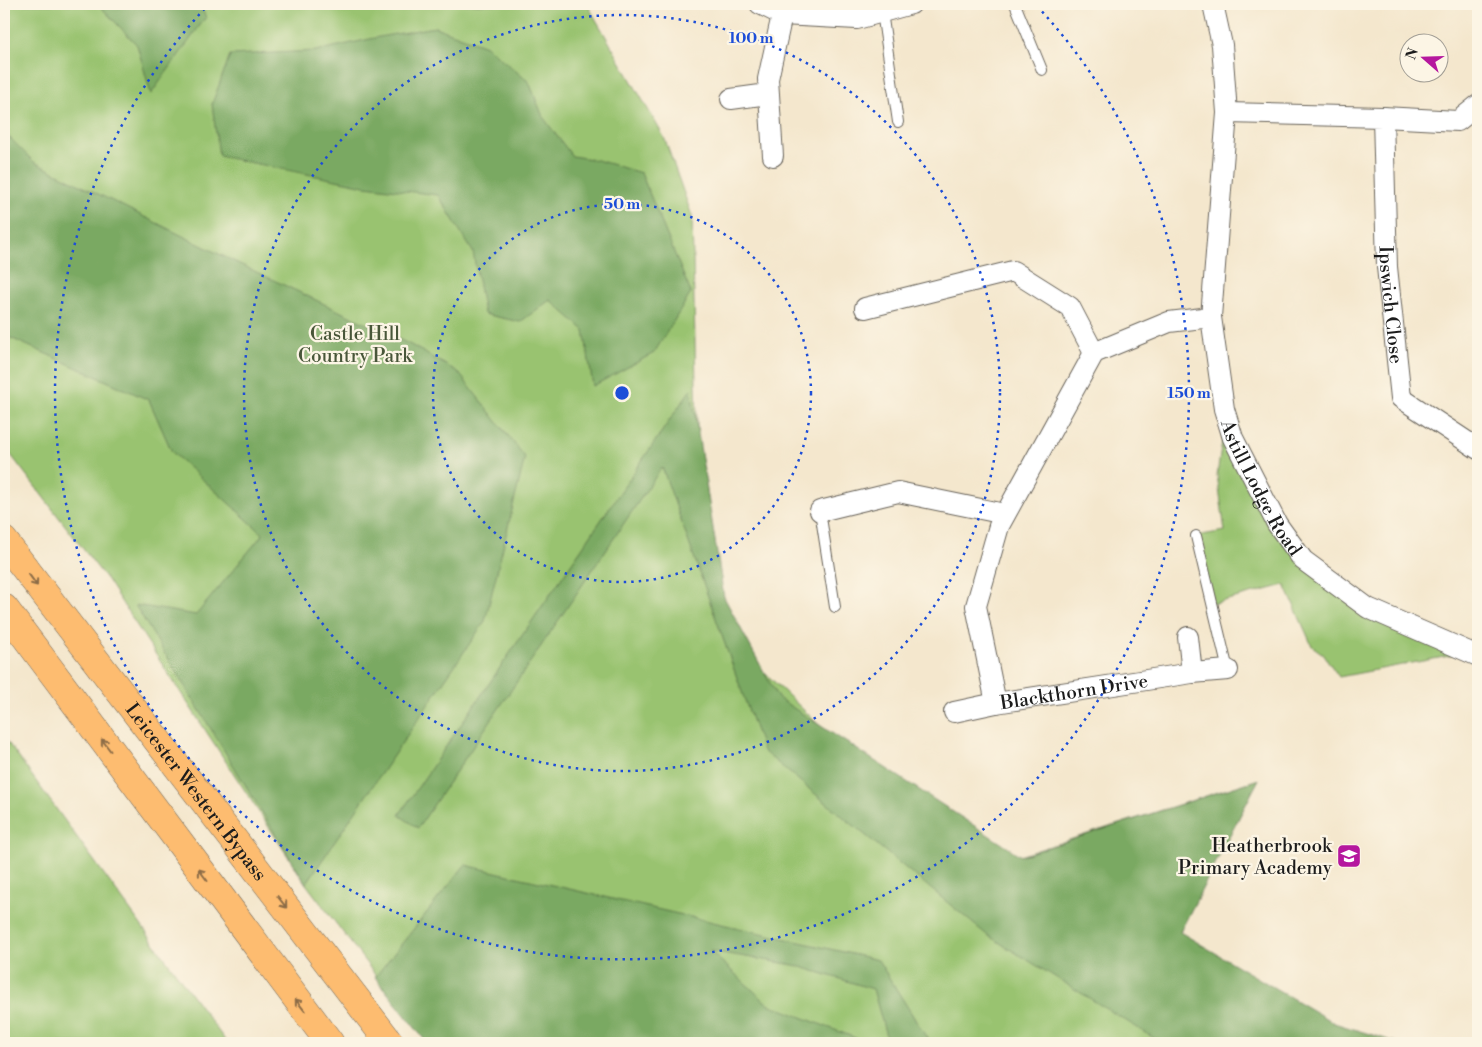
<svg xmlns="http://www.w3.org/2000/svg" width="1482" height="1047" font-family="'Libre Bodoni',serif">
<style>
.green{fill:#99c370;stroke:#5a7046}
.forest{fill:#7aa962;stroke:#4b623f}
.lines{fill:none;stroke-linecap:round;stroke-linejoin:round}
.lane-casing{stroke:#68635a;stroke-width:12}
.street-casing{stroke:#68635a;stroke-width:22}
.highway-casing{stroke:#68635a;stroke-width:29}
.lane{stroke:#fff;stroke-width:10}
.street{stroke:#fff;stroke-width:20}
.highway{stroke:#fdbc70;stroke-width:28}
.oneway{stroke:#8c6c46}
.ring{fill:none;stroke:#1d4ed8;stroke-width:2.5;stroke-dasharray:2.5 5}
.labels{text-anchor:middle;stroke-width:4.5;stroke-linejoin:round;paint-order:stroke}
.street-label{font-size:19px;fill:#1c1c1c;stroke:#fcf5e5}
.park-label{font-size:19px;fill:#485639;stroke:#fcf5e5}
.poi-label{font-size:19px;fill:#1c1c1c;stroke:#fcf5e5;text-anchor:end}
.centre{fill:#1d4ed8;stroke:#fcf5e5;stroke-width:2.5}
.ring-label{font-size:15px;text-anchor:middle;font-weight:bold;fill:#1d4ed8;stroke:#fcf5e5;stroke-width:4.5;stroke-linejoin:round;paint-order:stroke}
</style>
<rect width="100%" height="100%" fill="#fcf5e5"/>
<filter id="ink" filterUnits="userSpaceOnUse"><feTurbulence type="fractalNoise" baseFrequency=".02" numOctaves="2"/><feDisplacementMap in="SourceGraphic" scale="10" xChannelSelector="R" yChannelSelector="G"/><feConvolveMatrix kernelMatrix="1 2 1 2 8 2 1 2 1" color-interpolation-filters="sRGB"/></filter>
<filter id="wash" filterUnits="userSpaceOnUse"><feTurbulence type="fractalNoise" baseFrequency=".0096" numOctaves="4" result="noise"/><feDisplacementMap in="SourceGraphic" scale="20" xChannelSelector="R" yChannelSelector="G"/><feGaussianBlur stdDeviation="1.12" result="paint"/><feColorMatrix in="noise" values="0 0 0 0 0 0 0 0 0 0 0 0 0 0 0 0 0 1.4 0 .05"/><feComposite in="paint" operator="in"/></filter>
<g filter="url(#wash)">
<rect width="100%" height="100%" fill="#f4e7cd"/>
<!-- green -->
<path class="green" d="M 4,4 L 587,4 L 664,137 L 692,216 L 698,468 L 706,569 L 740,649 L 863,767 L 1016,857 L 1259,779 L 1179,932 C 1243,975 1306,1019 1379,1043 L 427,1043 L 306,884 L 107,580 L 4,446 Z
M 1225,421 L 1277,524 L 1349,594 L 1470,652 L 1339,677 L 1323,654 L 1312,646 L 1285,585 L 1212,604 L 1196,536 L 1225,531 L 1217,475 Z
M 4,737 L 6,740 L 227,1043 L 4,1043 Z"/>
<!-- forest -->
<path class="forest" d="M 98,4 L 199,4 L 206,17 L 151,94 L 137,45 Z
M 435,27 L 486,46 L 529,82 L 543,117 L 572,156 L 597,160 L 641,173 L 691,293 L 654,353 L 593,386 L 584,330 L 550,300 L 520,322 L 484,314 L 473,252 L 438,195 L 365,186 L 219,156 L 212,104 L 230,55 L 316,51 L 379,37 Z
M 4,132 L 34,162 L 231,260 L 409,344 L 458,372 L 525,457 L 485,621 L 306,884 L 135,605 L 196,615 L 263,534 L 172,452 L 149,400 L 4,335 Z
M 691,389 L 724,597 L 778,698 L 1021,856 L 1259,779 L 1180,932 L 1334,1023 L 1399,1043 L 1162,1043 L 987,935 L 763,751 L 662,467 L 418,828 L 399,815 Z
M 465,865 L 878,960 L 930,1043 L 888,1043 L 873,989 L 794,965 L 710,951 L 768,1004 L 866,1042 L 427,1043 L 375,977 Z"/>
</g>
<g filter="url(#ink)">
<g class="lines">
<defs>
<path id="lane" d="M 1015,4 L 1042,70
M 882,12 L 898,122
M 820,511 L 835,607
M 1196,536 L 1228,670"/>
<g id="street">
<path d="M 760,4 L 782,15 L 857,19 L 911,4"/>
<path id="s1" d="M 1213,4 L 1222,45 L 1227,113 L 1211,317 L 1224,409 L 1233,438 L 1277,524 L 1303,560 L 1368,608 L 1478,656"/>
<path d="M 731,99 L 768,94"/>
<path id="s2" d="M 1227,113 L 1383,117 L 1387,267 L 1401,398 L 1478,449"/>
<path d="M 1383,117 L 1458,121 L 1478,105"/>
<path d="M 773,156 L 768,79 L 782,15"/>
<path d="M 865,308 L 1013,271 L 1070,307 L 1094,353"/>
<path id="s3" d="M 1211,317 L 1169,322 L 1094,353 L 999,526 L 976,606 L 996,703 L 1192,673 L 1228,670"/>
<path d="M 820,511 L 898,492 L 1005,514"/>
<path d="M 1188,637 L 1192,673"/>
<path d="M 954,712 L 996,703"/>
</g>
<g id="highway">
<path id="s4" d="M 4,541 L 390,1043"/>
<path d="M 4,608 L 330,1043"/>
</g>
</defs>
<!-- lane casing -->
<use href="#lane" class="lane-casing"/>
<!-- street casing -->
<use href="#street" class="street-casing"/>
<!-- highway casing -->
<use href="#highway" class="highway-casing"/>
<!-- lane -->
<use href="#lane" class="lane"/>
<!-- street -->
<use href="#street" class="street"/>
<!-- highway -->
<use href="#highway" class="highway"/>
</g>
<!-- one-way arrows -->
<defs><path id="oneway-shaft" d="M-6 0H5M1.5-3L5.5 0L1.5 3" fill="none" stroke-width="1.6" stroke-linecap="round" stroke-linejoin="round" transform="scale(1.25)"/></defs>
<g class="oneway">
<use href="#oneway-shaft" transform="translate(33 580) rotate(54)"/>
<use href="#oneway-shaft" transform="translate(106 745) rotate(-127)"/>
<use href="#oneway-shaft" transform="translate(203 875) rotate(-127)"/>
<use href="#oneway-shaft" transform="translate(282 902) rotate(52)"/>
<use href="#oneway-shaft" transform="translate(300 1005) rotate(-128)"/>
</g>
</g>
<!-- distance rings -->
<g class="ring">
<circle cx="622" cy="393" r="189"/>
<circle cx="622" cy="393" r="378"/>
<path d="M1037 6A567 567 0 1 1 207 6"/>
</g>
<!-- icons -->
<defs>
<symbol id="school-square" viewBox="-11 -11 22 22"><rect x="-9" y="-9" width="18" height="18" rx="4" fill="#b5179e" stroke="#fcf5e5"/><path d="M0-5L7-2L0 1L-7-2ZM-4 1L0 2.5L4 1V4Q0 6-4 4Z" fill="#fff"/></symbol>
</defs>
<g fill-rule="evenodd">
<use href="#school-square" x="1335" y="842" width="28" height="28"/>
</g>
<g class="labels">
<!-- street labels -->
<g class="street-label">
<text dy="7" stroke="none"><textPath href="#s2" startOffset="344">Ipswich Close</textPath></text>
<text dy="7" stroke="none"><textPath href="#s1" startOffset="495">Astill Lodge Road</textPath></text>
<text dy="7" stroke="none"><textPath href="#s3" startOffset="582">Blackthorn Drive</textPath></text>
<text dy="7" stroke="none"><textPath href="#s4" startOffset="316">Leicester Western Bypass</textPath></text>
</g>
<!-- park labels -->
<g class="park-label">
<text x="355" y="340">Castle Hill<tspan x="355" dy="22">Country Park</tspan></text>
</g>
<!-- poi labels -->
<g class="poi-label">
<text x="1332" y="852">Heatherbrook<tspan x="1332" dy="22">Primary Academy</tspan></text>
</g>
</g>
<circle cx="622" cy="393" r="8" class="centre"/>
<g class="ring-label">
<text x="751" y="43">100 m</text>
<text x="622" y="209">50 m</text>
<text x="1189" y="398">150 m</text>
</g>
<!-- margin -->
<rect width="1482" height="1047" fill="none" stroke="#fcf5e5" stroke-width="20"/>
<!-- north arrow -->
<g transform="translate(1424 58) rotate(290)"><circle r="24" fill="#fcf5e5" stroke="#a29e95"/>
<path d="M0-4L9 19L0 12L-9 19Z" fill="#b5179e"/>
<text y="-8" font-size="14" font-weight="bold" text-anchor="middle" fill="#1c1c1c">N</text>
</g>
</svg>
